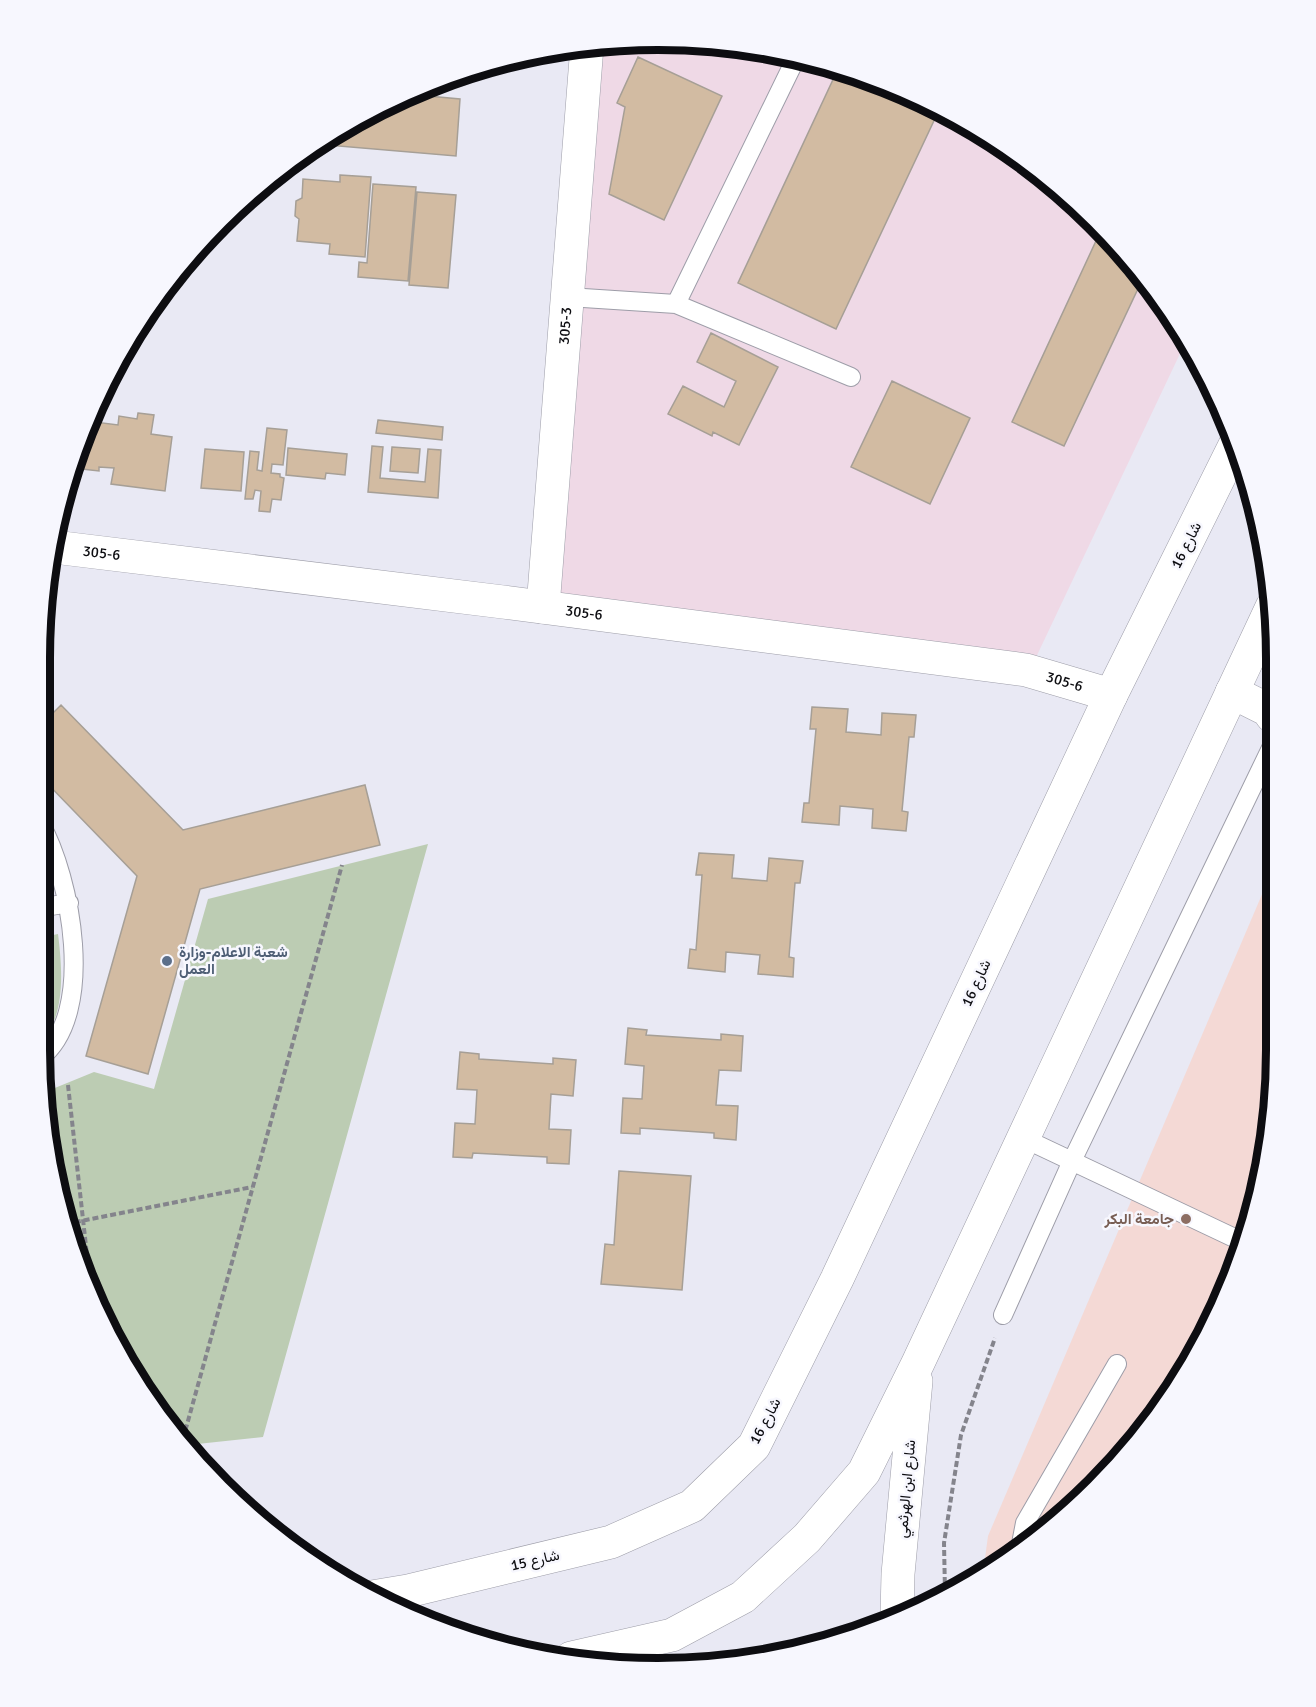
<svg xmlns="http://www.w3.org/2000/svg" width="1316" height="1707" font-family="Signika,Vazirmatn,sans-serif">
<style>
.commercial{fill:#efd9e6}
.education{fill:#f4d9d5}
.green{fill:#bcccb3}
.building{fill:#d2bba2;stroke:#a69f96;stroke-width:1.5}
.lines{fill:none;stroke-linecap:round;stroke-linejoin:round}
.service-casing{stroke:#9d9da8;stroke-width:20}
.minor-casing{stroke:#9d9da8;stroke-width:34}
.tertiary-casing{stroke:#9d9da8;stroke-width:34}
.primary-casing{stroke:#9d9da8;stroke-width:34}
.path{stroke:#84848c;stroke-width:4;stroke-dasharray:6 3;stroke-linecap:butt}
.service{stroke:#fff;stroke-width:18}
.minor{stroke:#fff;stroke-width:33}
.tertiary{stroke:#fff;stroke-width:33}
.primary{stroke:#fff;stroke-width:33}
.service-dot{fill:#5c6f8a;stroke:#f7f7fe;stroke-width:2}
.education-dot{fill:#8d6e63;stroke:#f7f7fe;stroke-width:2}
.labels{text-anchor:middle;stroke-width:5;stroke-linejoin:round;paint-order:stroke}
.street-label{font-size:15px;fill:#0d0d11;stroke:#f7f7fe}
.service-label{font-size:15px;font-weight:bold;fill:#4e5e75;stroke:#f7f7fe;text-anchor:start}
.education-label{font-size:15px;font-weight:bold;fill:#785e54;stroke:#f7f7fe;text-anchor:end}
.rim{fill:none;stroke:#0d0d11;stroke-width:8}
</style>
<rect width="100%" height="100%" fill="#e9e9f4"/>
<!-- commercial -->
<path class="commercial" d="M 658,39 L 779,51 L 895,86 L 1002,144 L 1096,221 L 1173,314 L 1186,341 L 1030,670 L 543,607 L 587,46 Z"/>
<!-- education -->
<path class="education" d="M 1272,871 L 1272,1130 L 1244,1248 L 1173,1393 L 1095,1487 L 1002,1564 L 983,1573 L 988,1536 Z"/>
<!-- green -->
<path class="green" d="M 428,844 L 263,1437 L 188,1445 L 122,1359 L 60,1210 L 45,1092 L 94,1072 L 154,1089 L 208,899 Z
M 58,934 C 62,966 67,1019 39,1042 L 39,938 Z"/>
<!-- building -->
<path class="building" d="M 638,57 L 722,96 L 664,220 L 609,194 L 625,107 L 617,103 Z
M 838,69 L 895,86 L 939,110 L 836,329 L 738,283 Z
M 406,94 L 460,99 L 456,156 L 315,144 Z
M 340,175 L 371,177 L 365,257 L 329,254 L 330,244 L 297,241 L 299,219 L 295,216 L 296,201 L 302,198 L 303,179 L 340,182 Z
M 373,184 L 416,187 L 408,281 L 358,277 L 359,262 L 367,263 Z
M 417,192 L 456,195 L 448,288 L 409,285 Z
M 1102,228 L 1143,278 L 1064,446 L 1012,422 Z
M 711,333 L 778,367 L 739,445 L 713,432 L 712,436 L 668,414 L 683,386 L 724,407 L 736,381 L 697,362 Z
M 892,381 L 970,418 L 930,504 L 851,467 Z
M 138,413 L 154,415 L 151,434 L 172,437 L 165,491 L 111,484 L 114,468 L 99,467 L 99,471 L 73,468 L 76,450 L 87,421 L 118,425 L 119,416 L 137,419 Z
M 378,420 L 443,427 L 442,440 L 376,433 Z
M 267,428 L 287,430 L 283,465 L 272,464 L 271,473 L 280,474 L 280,477 L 284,478 L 281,500 L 272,499 L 270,512 L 259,511 L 261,491 L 255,490 L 253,499 L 245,499 L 250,451 L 259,452 L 257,470 L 262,471 Z
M 372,446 L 383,447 L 380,478 L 425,482 L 428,449 L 441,450 L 438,498 L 368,492 Z
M 392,447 L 420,449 L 418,473 L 390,471 Z
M 288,448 L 347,454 L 345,475 L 326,473 L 325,479 L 286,475 Z
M 205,449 L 244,452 L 241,491 L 201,488 Z
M 61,705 L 183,830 L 365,785 L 380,845 L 200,889 L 148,1074 L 86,1056 L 137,876 L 40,776 L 40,726 Z
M 812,707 L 848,709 L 846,732 L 881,735 L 882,713 L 916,715 L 914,737 L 909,737 L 902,811 L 908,812 L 906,831 L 872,828 L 873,809 L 840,806 L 839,825 L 802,822 L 804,803 L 809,803 L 816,729 L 810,729 Z
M 699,853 L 734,855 L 732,878 L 767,881 L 769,858 L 803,861 L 800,883 L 795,883 L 789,957 L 794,958 L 793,977 L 758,974 L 760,955 L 726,952 L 725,972 L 688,968 L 690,949 L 696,950 L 702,875 L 696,875 Z
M 628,1028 L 647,1030 L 646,1035 L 721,1040 L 721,1034 L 743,1036 L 741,1071 L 719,1070 L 716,1105 L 738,1106 L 736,1140 L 714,1138 L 714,1133 L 640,1128 L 640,1134 L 621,1133 L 623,1098 L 642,1099 L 644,1066 L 625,1064 Z
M 460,1052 L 479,1054 L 479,1059 L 553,1064 L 553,1058 L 576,1060 L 573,1096 L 551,1094 L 549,1129 L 571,1130 L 569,1164 L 547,1163 L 547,1157 L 473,1153 L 472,1158 L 453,1157 L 455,1123 L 475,1124 L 477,1090 L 457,1089 Z
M 619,1171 L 691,1176 L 682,1290 L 601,1284 L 605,1244 L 614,1245 Z"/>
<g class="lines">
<defs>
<path id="service" d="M 568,297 L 676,304 L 851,377
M 676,304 L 797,56
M 40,823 C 71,877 97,1014 40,1058
M 39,908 L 69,903
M 1023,1138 L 1245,1243
M 1003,1315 L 1072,1161 L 1272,746
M 1020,1549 L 1025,1523 L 1117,1364"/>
<path id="minor" d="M 1232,692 L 1268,710 L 1272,716"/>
<g id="tertiary">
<path id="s1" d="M 54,547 L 503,602 L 1026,670 L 1111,695"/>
<path id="s2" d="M 543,607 L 587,46"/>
</g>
<path id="primary" d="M 372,1597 L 408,1591 L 611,1542 L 692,1506 L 754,1446 L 837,1279 L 1111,695 L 1236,443
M 897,1615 L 898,1574 L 916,1381
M 571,1658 L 672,1635 L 743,1597 L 807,1538 L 864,1472 L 918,1363 L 1272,607"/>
</defs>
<!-- service casing -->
<use href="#service" class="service-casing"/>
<!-- minor casing -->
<use href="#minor" class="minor-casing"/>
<!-- tertiary casing -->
<use href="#tertiary" class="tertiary-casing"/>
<!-- primary casing -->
<use href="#primary" class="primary-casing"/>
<!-- path -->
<path class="path" d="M 68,1085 L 90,1282
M 66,1224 L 252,1187
M 183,1439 L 342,865
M 945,1592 L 944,1543 L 961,1435 L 995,1338"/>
<!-- service -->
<use href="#service" class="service"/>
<!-- minor -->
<use href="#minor" class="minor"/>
<!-- tertiary -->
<use href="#tertiary" class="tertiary"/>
<!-- primary -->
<use href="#primary" class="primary"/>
</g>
<!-- markers -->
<circle class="service-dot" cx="167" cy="961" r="6"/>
<circle class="education-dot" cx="1186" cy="1219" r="6"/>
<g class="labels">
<!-- street labels -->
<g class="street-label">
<text dy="5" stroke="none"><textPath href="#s2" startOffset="282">305-3</textPath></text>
<text transform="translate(1186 545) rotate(-63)" y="5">شارع 16</text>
<text dy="5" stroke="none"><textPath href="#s1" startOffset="48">305-6</textPath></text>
<text dy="5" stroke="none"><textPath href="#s1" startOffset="534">305-6</textPath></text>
<text dy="5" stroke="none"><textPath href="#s1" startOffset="1020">305-6</textPath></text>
<text transform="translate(976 983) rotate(-65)" y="5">شارع 16</text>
<text transform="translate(765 1421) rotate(-62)" y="5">شارع 16</text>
<text transform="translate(906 1489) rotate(-85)" y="5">شارع ابن الهرثمي</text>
<text transform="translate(535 1560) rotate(-13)" y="5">شارع 15</text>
</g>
<!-- service labels -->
<g class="service-label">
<text x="179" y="957">شعبة الاعلام-وزارة<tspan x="179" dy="17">العمل</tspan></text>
</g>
<!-- education labels -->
<g class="education-label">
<text x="1174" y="1224">جامعة البكر</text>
</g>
</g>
<!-- crop -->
<path d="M0 0H1316V1707H0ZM658 50H658A608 608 0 0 1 1266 658V1050A608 608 0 0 1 658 1658H658A608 608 0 0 1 50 1050V658A608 608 0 0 1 658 50Z" fill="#f7f7fe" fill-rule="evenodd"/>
<path class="rim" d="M658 50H658A608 608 0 0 1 1266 658V1050A608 608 0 0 1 658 1658H658A608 608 0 0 1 50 1050V658A608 608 0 0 1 658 50Z"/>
</svg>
